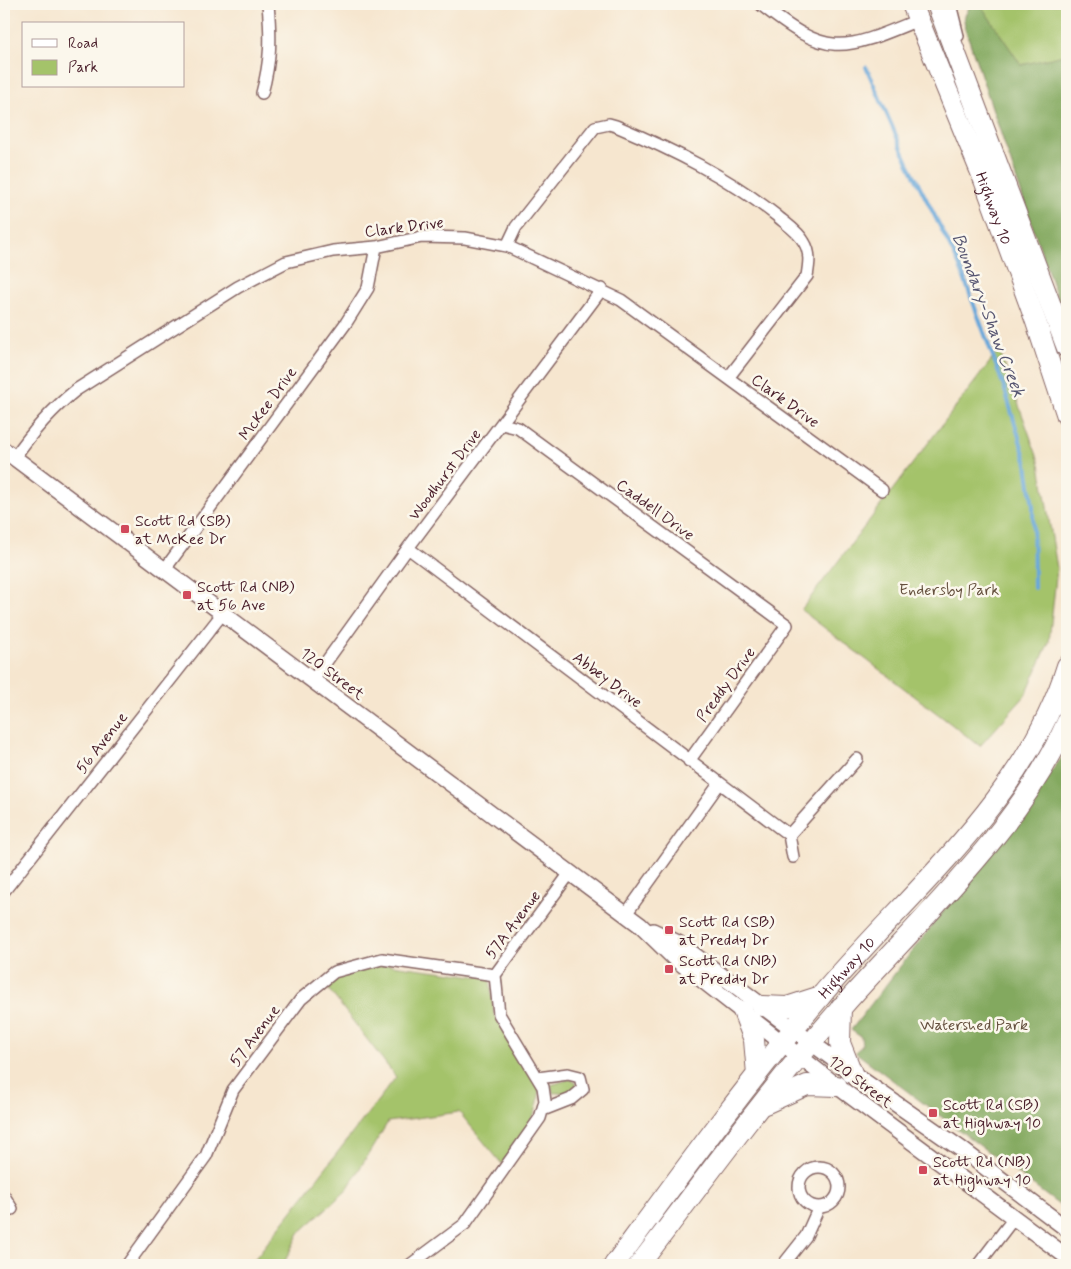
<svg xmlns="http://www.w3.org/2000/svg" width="1071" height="1269" font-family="Mynerve,sans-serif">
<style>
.green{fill:#a4c36a;stroke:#77714a}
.forest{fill:#83a95e;stroke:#666444}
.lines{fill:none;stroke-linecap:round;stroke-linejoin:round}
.stream{stroke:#67a7da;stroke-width:4}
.street-casing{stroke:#866564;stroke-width:14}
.secondary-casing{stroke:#866564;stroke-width:18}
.highway-casing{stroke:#866564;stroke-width:22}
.street{stroke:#fff;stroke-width:11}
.secondary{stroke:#fff;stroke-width:15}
.highway{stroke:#fff;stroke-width:20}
.poi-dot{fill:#d1495b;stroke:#fbf7ec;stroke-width:2}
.labels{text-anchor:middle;stroke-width:5;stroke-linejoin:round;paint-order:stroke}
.street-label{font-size:16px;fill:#4a1f2b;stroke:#fbf7ec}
.poi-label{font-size:16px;fill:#4a1f2b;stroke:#fbf7ec;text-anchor:start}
.park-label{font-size:16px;fill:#65503e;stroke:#fbf7ec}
.water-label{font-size:18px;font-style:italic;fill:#565571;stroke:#fbf7ec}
</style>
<rect width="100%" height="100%" fill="#fbf7ec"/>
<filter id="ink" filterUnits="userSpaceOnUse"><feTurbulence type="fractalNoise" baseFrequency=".02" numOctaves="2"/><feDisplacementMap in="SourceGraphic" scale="10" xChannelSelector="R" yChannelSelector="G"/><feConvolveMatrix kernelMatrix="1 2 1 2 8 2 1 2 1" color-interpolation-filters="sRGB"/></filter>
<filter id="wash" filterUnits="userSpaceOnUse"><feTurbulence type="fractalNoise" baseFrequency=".0096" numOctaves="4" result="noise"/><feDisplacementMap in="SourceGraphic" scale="20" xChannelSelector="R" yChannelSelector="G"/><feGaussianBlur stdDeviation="1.12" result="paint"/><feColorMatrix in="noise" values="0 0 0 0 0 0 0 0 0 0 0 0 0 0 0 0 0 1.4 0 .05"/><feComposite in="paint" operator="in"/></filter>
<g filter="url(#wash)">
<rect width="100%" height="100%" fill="#f6e6cf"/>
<!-- green -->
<path class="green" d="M 971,4 L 1067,4 L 1067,327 L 965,28 L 964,18 Z
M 999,350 L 1040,464 L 1057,568 L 1049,642 L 1025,696 L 980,746 L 801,610 Z
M 384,964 L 490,978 L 494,1014 L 539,1087 C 541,1117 518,1140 502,1164 L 459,1112 L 388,1122 L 346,1191 L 299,1233 L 283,1265 L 250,1265 L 396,1077 L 326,986 L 336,978 Z
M 570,1079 L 576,1082 L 577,1088 L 571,1093 L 553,1093 L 551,1085 Z"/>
<!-- forest -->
<path class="forest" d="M 971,4 L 980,4 L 1021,65 L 1064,55 L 1067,36 L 1067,327 L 965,28 L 964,18 Z
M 1067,751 L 1067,1211 L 855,1052 L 862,1046 L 861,1037 L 851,1030 Z"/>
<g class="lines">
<!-- stream -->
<path class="stream" d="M 866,67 L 909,165 L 959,264 L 1004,387 L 1027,464 L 1033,507 L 1034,588"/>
</g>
</g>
<g filter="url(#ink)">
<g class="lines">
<defs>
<path id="street" d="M 760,4 C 828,58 841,52 918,20
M 950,4 L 958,36
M 262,93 C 271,60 271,38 268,4
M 507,246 L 516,227 L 595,127 L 609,124 L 616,126 C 673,150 728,177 777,216 C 786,224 798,231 804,242 C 811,253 809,264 807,276 L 728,378
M 502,424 L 518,428 L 787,625 L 689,761
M 14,458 C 32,432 51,410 76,390 L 238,287 L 286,262 L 333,251 L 376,247 L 422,237 L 465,238 L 507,246 L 621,300 L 882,490
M 408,548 L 789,835 L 857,759
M 165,569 L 346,323 L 368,288 L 376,247
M 313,680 L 408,548 L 602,289
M 789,835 L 793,857
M 4,891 L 223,613
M 626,914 L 719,784
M 538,1078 L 568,1074 L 580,1077 L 583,1089 L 571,1099 L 543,1110
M799 1187a20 20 0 1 1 40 0a20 20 0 1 1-40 0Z
M 4,1196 L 12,1209
M 127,1265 L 206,1156 L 233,1090 L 301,999 L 334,972 L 382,959 L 495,975
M 410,1265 L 465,1224 L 540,1118 L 545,1101 L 543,1087 L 499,1014 L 495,975 L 570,873
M 783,1265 L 806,1236 L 819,1207
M 978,1265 L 1014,1218"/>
<path id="secondary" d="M 4,450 L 640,925 L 673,957 L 837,1086 L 1067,1257
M 653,931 L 678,943 L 852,1073 L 961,1149 L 1067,1229"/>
<g id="highway">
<path id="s1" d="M 912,4 L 984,180 L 1036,322 L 1067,416"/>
<path d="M 937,4 L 1067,348"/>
<path d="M 762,1006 L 787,1007 L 821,996"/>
<path d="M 841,1007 L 840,1043 L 852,1073"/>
<path d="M 743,1011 L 754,1040 L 757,1074"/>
<path d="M 765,1104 L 807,1085 L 837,1086"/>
<path id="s2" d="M 614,1265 C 681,1174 747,1083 820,997 C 907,893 1026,800 1067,666"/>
<path d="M 639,1265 C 706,1178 770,1088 843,1006 C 920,919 1020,829 1067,722"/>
</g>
</defs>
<!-- street casing -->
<use href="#street" class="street-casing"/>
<!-- secondary casing -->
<use href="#secondary" class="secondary-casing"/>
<!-- highway casing -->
<use href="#highway" class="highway-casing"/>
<!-- street -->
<use href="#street" class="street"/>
<!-- secondary -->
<use href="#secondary" class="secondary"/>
<!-- highway -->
<use href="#highway" class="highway"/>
</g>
</g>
<!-- markers -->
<g class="poi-dot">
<rect x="120" y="524" width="10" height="10" rx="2.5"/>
<rect x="182" y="590" width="10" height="10" rx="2.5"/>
<rect x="664" y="925" width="10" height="10" rx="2.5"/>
<rect x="664" y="964" width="10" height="10" rx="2.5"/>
<rect x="928" y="1108" width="10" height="10" rx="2.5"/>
<rect x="918" y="1165" width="10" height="10" rx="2.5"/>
</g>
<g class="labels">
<!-- street labels -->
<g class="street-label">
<text dy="6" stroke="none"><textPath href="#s1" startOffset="220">Highway 10</textPath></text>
<text transform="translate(404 226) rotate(-7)" y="6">Clark Drive</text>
<text transform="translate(786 400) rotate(36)" y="6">Clark Drive</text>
<text transform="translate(267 403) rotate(-54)" y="6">McKee Drive</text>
<text transform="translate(444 474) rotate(-53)" y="6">Woodhurst Drive</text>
<text transform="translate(656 509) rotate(36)" y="6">Caddell Drive</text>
<text transform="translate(333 673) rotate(37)" y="6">120 Street</text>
<text transform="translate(608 679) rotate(37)" y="6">Abbey Drive</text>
<text transform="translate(725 684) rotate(-54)" y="6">Preddy Drive</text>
<text transform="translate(101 742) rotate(-52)" y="6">56 Avenue</text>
<text transform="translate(512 924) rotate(-53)" y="6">57A Avenue</text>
<text dy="6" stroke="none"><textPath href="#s2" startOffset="378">Highway 10</textPath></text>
<text transform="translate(254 1035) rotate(-53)" y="6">57 Avenue</text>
<text transform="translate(861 1081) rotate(37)" y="6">120 Street</text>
</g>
<!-- poi labels -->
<g class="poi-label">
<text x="135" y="526">Scott Rd (SB)<tspan x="135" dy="18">at McKee Dr</tspan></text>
<text x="197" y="592">Scott Rd (NB)<tspan x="197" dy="18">at 56 Ave</tspan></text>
<text x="679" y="927">Scott Rd (SB)<tspan x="679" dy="18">at Preddy Dr</tspan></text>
<text x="679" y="966">Scott Rd (NB)<tspan x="679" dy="18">at Preddy Dr</tspan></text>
<text x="943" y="1110">Scott Rd (SB)<tspan x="943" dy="18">at Highway 10</tspan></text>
<text x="933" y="1167">Scott Rd (NB)<tspan x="933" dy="18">at Highway 10</tspan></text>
</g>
<!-- park labels -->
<g class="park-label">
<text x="949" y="595">Endersby Park</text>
<text x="974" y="1030">Watershed Park</text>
</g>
<!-- water labels -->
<g class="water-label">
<text transform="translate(989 315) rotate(69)" y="6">Boundary-Shaw Creek</text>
</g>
</g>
<!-- margin -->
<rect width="1071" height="1269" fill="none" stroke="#fbf7ec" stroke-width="20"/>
<!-- legend -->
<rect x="22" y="22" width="162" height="65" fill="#fbf7ec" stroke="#b4a19f"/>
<rect x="32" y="39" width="25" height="8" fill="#ffffff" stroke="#b4a19f"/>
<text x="68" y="48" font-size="15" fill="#4a1f2b">Road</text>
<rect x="32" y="60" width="25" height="15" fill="#a4c36a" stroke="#b4a19f"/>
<text x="68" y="72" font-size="15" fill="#4a1f2b">Park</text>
</svg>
